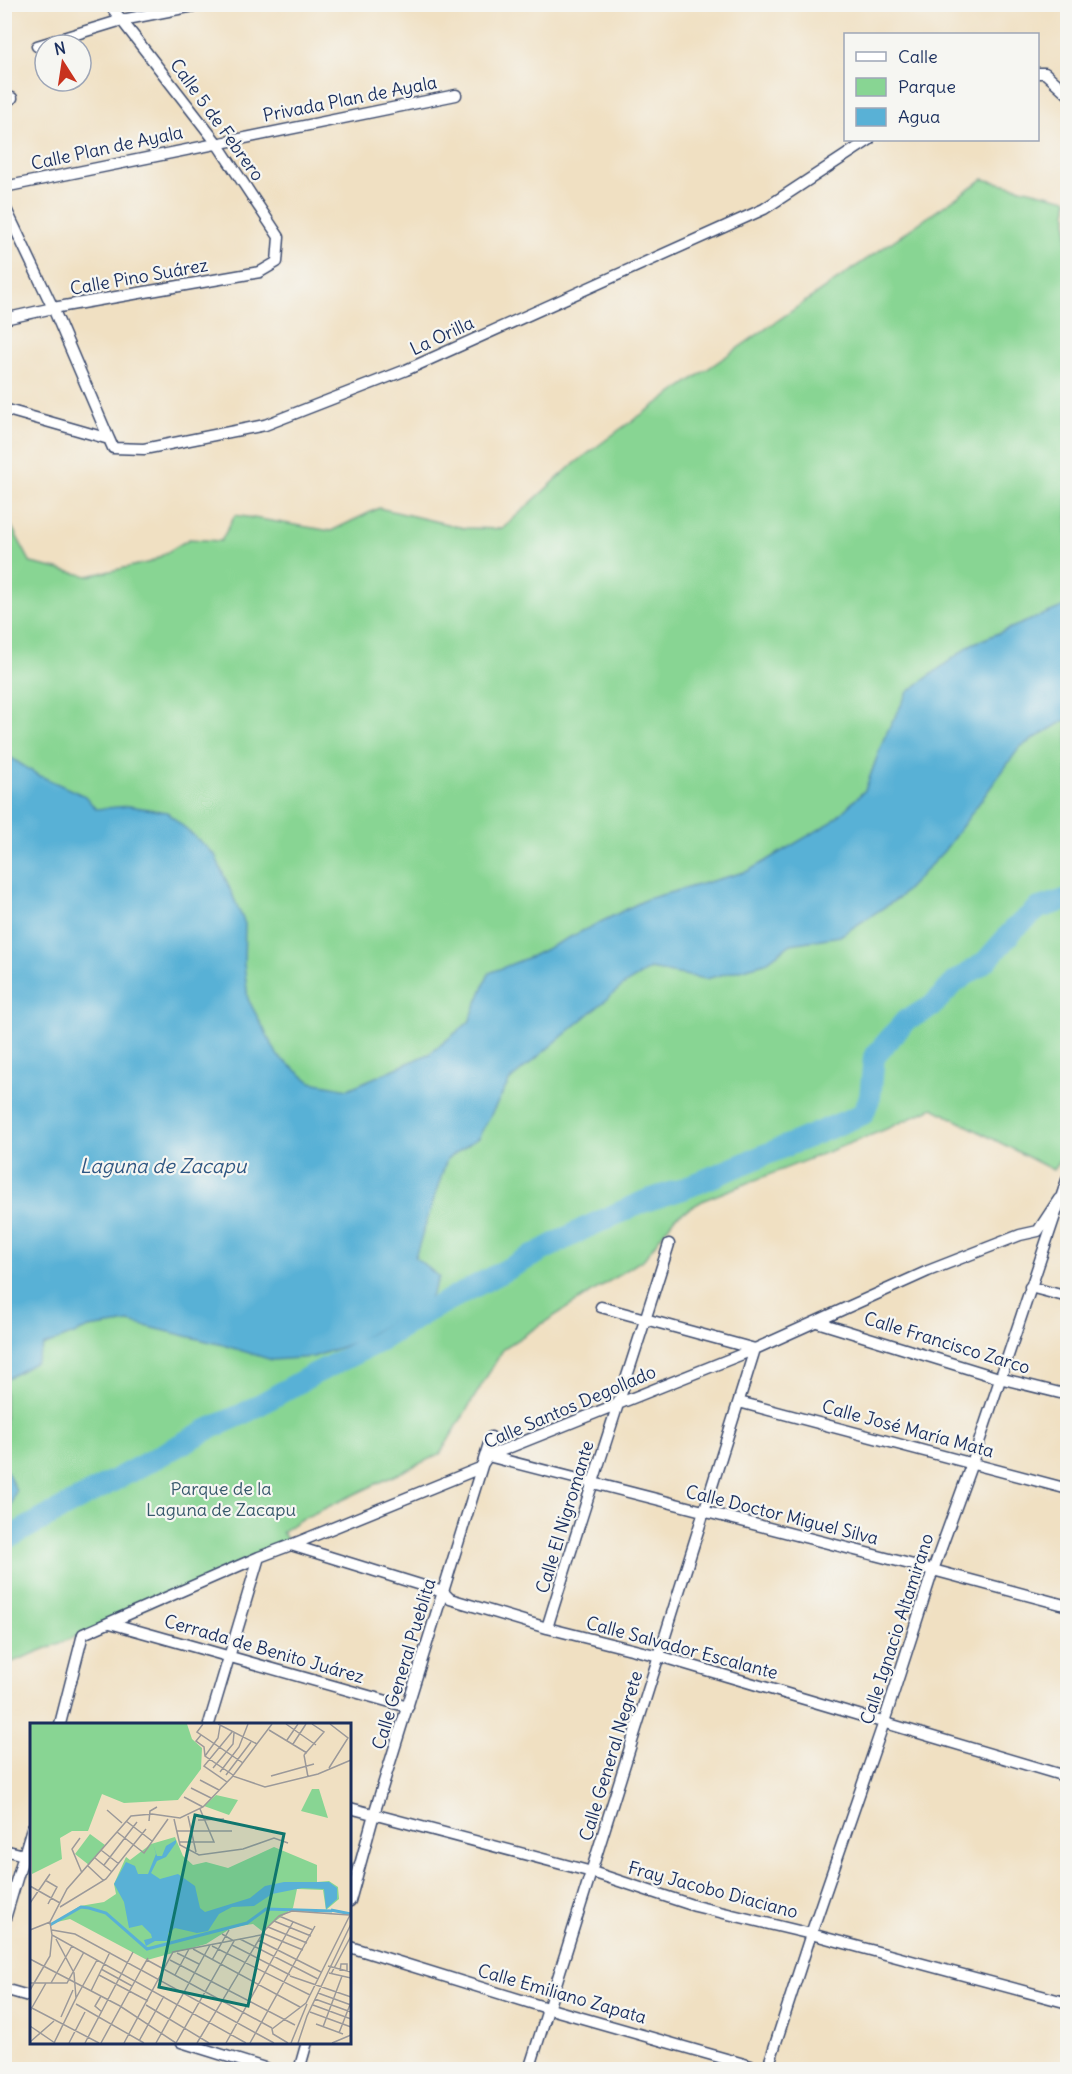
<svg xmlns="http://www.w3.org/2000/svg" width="1072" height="2074" font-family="Delius,sans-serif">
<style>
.green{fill:#88d593;stroke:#528278;stroke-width:1.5}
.water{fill:#59b1d6;stroke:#3a709a;stroke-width:1.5}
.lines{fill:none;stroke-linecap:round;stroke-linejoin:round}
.river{stroke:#59b1d6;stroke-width:22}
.street-casing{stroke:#3b4a6d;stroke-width:13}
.street{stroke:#fff;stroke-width:10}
.labels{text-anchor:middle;stroke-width:4.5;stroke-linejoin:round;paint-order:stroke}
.street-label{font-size:18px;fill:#1b2f5e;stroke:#f6f6f2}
.park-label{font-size:18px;fill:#36586b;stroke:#f6f6f2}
.water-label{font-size:20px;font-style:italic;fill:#2e5682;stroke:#f6f6f2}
.inset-river{fill:none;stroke:#59b1d6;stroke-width:3}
.inset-road{fill:none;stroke:#9b999a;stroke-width:1.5}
.view{fill:#0f766e;fill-opacity:0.15;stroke:#0f766e;stroke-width:3}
.inset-edge{fill:none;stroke:#1b2f5e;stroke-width:3}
</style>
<rect width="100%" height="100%" fill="#f6f6f2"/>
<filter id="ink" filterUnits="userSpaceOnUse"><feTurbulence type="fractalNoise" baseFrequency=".0167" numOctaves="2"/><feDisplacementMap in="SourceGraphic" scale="12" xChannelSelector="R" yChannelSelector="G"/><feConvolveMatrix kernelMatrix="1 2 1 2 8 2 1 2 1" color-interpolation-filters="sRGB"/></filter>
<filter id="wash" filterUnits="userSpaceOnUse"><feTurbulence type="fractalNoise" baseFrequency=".008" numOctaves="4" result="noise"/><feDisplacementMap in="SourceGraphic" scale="24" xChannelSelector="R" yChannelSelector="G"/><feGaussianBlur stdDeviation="1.35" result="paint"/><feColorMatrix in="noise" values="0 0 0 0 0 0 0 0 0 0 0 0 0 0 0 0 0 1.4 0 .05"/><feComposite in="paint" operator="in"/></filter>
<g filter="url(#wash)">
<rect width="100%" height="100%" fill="#f0e0c2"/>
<!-- green -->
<path class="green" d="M 983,179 L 1067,199 L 1068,1149 L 1053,1170 L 933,1108 L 884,1130 L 704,1200 L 675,1217 L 644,1259 L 504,1348 L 440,1454 L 298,1521 L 282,1532 L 291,1545 L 110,1623 L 5,1665 L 5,514 L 31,563 L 88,576 L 151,562 L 189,539 L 221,541 L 235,515 L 331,531 L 379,508 L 464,528 L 502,529 L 570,467 L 619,430 Z"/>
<!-- water -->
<path class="water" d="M 1067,605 L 1067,719 L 1020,747 L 944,851 L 900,897 L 840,936 L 791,944 L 765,963 L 706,979 L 650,969 L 625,984 L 510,1080 L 478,1138 L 447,1159 L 415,1257 L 439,1277 L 429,1301 L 356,1342 L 313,1357 L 272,1360 L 223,1345 L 129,1322 L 89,1328 L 43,1346 L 36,1362 L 5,1380 L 5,754 L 36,774 L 85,796 L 96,809 L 129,806 L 167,812 L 215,855 L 245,924 L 244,963 L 248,999 L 278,1056 L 311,1082 L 348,1089 L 429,1054 L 469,1022 L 489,973 L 532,956 L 647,899 L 748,871 L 832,822 L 865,790 L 884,738 L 908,692 L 972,644 Z
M 4,1465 L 16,1490 L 7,1518 L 5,1521 Z"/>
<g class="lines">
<!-- river -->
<path class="river" d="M 4,1540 L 209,1429 L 243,1414 L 314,1374 L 378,1342 L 430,1310 L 585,1228 L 645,1201 L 683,1189 L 863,1114 L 870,1097 L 874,1057 L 906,1020 L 931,1007 L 954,983 L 986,961 L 1015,928 L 1039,908 L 1068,899"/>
</g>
</g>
<g filter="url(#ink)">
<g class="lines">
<defs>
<path id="street" d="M 37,46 L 122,20 L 204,4
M 1038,73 L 1045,73 L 1068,94
M 4,102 L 12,98
M 4,187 L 456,95
M 4,205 L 53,308 L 109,439
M 4,319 L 53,308 L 260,272 L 277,262 L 279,237 L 216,142 L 109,4
M 4,409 L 109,439 L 113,448 L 144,449 L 265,425 L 406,370 L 764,209 L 869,140
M 1030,1287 L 1068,1297
M 817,1322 L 999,1378 L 1068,1395
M 739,1402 L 1068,1489
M 488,1456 L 933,1570 L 1068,1606
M 291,1545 L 443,1592 L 450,1599 L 547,1628 L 659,1656 L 1068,1777
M 110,1623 L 408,1707
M 547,1628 C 586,1500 629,1373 669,1244
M 60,1724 L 83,1634 L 259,1557 L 291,1545 L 480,1468 L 488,1456 L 755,1349 L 928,1271 L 1020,1235 L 1038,1231 L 1059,1199
M 209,1724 L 259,1557
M 350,1808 L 592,1872 L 695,1906 L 811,1934 L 1068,2003
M 4,1850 L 32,1857
M 350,1901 L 374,1814 L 491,1437
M 4,1922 L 32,1828
M 350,1947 L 547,2008 L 765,2070
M 4,1989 L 32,1997
M 181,2042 L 271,2070
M 299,2070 L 307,2042
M 529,2070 L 755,1349 L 601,1307
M 767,2070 L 811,1934 L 884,1722 L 933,1570 L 972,1463 L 1068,1177"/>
</defs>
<!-- street casing -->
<use href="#street" class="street-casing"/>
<!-- street -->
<use href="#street" class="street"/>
</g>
</g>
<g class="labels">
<!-- street labels -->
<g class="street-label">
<text transform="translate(350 99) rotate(-11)" y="6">Privada Plan de Ayala</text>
<text transform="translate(217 120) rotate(54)" y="6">Calle 5 de Febrero</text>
<text transform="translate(107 148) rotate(-12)" y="6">Calle Plan de Ayala</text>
<text transform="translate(139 277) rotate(-10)" y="6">Calle Pino Suárez</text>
<text transform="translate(442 336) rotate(-25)" y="6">La Orilla</text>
<text transform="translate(947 1343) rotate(17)" y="6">Calle Francisco Zarco</text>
<text transform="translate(570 1407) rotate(-23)" y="6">Calle Santos Degollado</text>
<text transform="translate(908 1429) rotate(15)" y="6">Calle José María Mata</text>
<text transform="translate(782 1515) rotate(14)" y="6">Calle Doctor Miguel Silva</text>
<text transform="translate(565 1517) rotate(-73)" y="6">Calle El Nigromante</text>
<text transform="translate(897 1629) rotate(-72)" y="6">Calle Ignacio Altamirano</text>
<text transform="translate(682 1648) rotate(15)" y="6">Calle Salvador Escalante</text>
<text transform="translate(264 1649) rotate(16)" y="6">Cerrada de Benito Juárez</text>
<text transform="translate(404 1664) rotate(-73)" y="6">Calle General Pueblita</text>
<text transform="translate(611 1756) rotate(-73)" y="6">Calle General Negrete</text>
<text transform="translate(713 1890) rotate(15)" y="6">Fray Jacobo Diaciano</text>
<text transform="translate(562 1994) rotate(16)" y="6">Calle Emiliano Zapata</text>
</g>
<!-- park labels -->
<g class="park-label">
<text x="221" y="1495">Parque de la<tspan x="221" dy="21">Laguna de Zacapu</tspan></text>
</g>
<!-- water labels -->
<g class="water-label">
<text x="163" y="1173">Laguna de Zacapu</text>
</g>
</g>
<!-- overview -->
<g transform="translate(30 1723)">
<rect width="321" height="321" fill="#f0e0c2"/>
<path d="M 0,1 L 157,1 L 162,16 L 172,25 L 171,46 L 148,77 L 94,80 L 72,71 L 58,108 L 42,108 L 30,115 L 32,136 L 2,151 ZM 282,66 L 289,66 L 298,95 L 271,88 ZM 186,72 L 208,77 L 199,92 L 174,83 ZM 60,111 L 75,122 L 59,142 L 45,131 ZM 145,114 L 153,133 L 163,142 L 176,139 L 198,145 L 244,124 L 287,142 L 287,159 L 299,158 L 308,164 L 309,176 L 296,187 L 293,167 L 267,166 L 263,185 L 232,208 L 223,201 L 203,204 L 176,221 L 117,237 L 40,196 L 23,200 L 50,183 L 74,179 L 86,171 L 84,161 L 96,134 L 100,137 L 121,121 Z" fill="#88d593"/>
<path d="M 146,117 L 146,120 L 136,134 L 127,138 L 121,150 L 130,156 L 148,151 L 165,163 L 170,185 L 175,189 L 220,175 L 235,163 L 254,159 L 299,159 L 307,165 L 307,176 L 296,186 L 294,166 L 272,165 L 242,171 L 224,183 L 202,184 L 189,191 L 178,208 L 167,210 L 145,205 L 138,210 L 139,218 L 125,218 L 116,223 L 114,217 L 122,215 L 121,211 L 112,202 L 99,205 L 94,179 L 84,161 L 96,139 L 105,143 L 108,151 L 118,151 L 126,131 L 123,121 L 127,133 L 132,133 L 136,123 Z" fill="#59b1d6"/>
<path class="inset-river" d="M 301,187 L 321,191M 20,202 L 51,184 L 59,185 L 76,190 L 117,226 L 217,200 L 236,186 L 302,188"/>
<path class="inset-road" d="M 173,1 L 167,9 L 213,40M 188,1 L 227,21M 256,1 L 286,22M 239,7 L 277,30M 171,12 L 166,18 L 174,24 L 175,33 L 203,52M 257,17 L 268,1M 263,21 L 276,1M 274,32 L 294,9 L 282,1M 274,32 L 278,54M 175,33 L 188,15 L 190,3M 183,45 L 203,21 L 204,10M 299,45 L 318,15 L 300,1M 190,49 L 209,24 L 218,1M 196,52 L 221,19M 241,53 L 284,41M 202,54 L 242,1M 170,57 L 189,67M 197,59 L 174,43 L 202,9M 161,65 L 181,75M 154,74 L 173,84M 77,87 L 92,100M 158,93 L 166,129M 144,96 L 150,122 L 169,132 L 213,126 L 244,115 L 258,120M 168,97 L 194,96M 96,98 L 122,118M 119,98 L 120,88 L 127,84M 147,108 L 202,108M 87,109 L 114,130 L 138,96M 50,115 L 42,126 L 52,150M 150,119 L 184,119 L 170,86M 71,127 L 89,141M 65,135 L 82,149M 74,142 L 107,99M 58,143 L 74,158M 15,157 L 27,164 L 18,181M 0,163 L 30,180M 0,180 L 20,151M 30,184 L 76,156 L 116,106M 249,193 L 283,207M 244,198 L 281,213M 238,204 L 277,220M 0,207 L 20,199M 22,207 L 45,211 L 111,247 L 105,258M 232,210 L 273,227M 210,216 L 288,256M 228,217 L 291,249M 202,222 L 260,252M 182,223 L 280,272M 163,226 L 270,284M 147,230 L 169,241M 118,235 L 111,247 L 244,320M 0,236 L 90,283 L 146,320M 117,237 L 242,305M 140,237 L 265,302M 182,237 L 199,207M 298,243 L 321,249M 71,246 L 102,263M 310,248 L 311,241 L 317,241 L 317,249M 299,250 L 321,255M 301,251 L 321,213M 69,252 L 118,278M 145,252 L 159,226M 260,253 L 321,274M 0,260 L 37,260 L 54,229M 21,260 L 42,223M 0,267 L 20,233 L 22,212M 61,268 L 80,229M 288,270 L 321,282M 71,273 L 65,283 L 72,289M 46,275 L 67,237M 285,276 L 321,289M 46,281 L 114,320M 116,282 L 179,320M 283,282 L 321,296M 0,284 L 69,320M 0,288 L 16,260M 280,289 L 321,304M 31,294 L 43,267M 286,301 L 313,311M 0,303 L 25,320M 293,304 L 312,253M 309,310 L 321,279M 109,318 L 134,273M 0,319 L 24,298M 24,320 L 46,275 L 44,250 L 26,216M 39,320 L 55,289M 55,320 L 103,229M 71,320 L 105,258M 94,320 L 143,229 L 231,212M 126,320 L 180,222M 146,320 L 204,218 L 192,211M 167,320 L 234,208 L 249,193 L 262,188 L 319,192M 196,320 L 263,199M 216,320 L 22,212 L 20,199 L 37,166 L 101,93 L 122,91 L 150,95 L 173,84 L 203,53 L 235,64 L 288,51 L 321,37M 220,320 L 285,203M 258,320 L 243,311 L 242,306 L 276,280 L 321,190M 261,320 L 277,281M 268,320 L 277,293 L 321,201M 302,320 L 321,312"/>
<path class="view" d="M 165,92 L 254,111 L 218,283 L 129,264 Z"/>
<rect width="321" height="321" class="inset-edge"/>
</g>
<!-- margin -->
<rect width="1072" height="2074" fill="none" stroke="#f6f6f2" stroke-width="24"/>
<!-- legend -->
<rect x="844" y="33" width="195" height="108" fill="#f6f6f2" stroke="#9ea6b7" stroke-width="1.5"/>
<rect x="856" y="52" width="30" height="9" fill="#ffffff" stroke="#9ea6b7" stroke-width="1.5"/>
<text x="898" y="63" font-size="18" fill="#1b2f5e">Calle</text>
<rect x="856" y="78" width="30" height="18" fill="#88d593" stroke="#9ea6b7" stroke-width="1.5"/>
<text x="898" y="93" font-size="18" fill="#1b2f5e">Parque</text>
<rect x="856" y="108" width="30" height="18" fill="#59b1d6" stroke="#9ea6b7" stroke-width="1.5"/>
<text x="898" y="123" font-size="18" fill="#1b2f5e">Agua</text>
<!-- north arrow -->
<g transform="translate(63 63) rotate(348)"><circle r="28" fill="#f6f6f2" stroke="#9ea6b7" stroke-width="1.5"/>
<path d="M0-4.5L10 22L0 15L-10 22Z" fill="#c8321e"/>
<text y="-9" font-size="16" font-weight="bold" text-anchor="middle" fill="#1b2f5e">N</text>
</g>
</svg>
